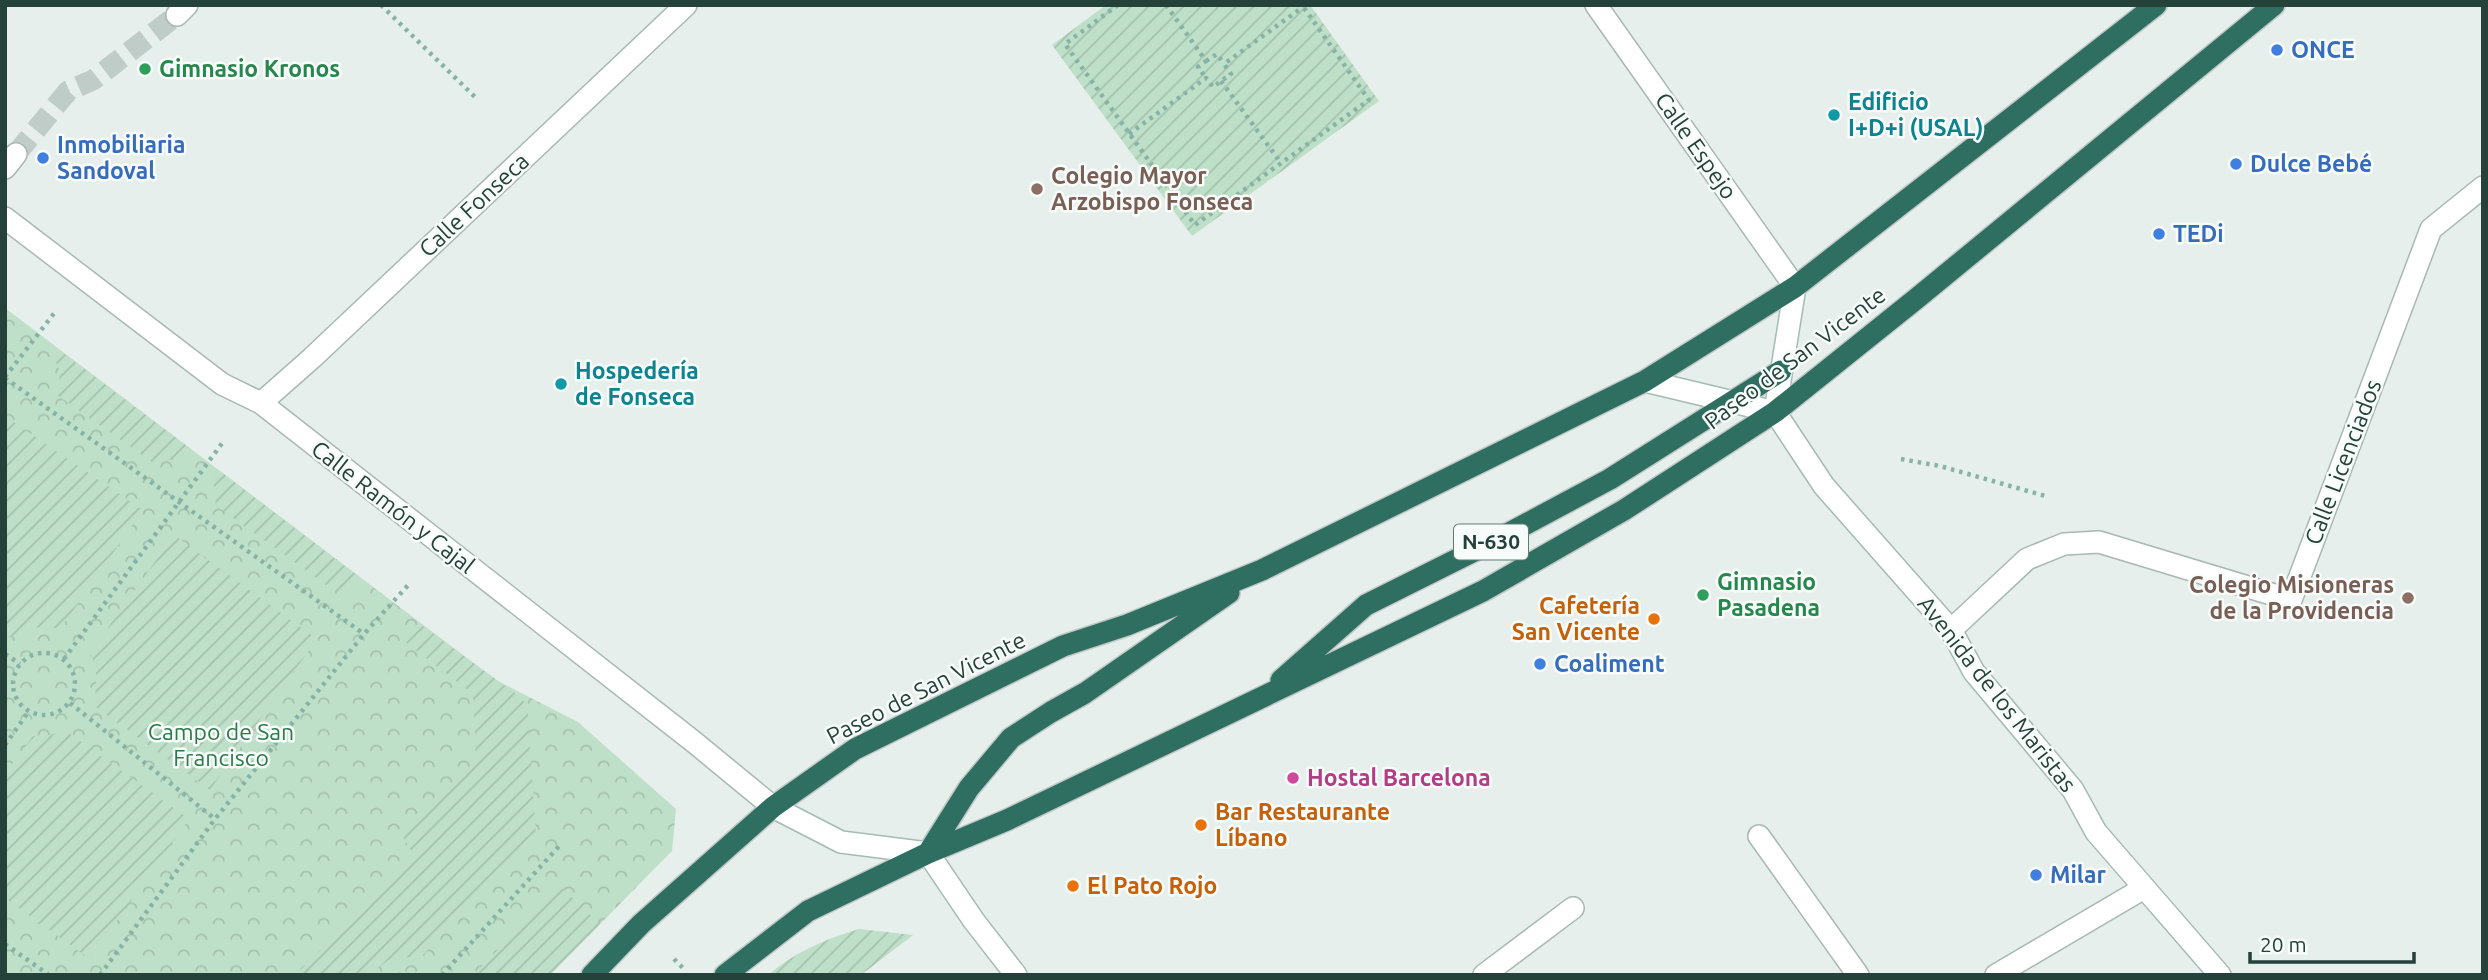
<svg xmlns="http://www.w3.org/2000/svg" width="2488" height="980" font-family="Ubuntu,sans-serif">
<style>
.forest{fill:url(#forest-crowns)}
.garden{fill:url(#garden-furrows)}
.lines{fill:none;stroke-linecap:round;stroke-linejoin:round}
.street-tunnel{stroke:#bfccc8;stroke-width:21;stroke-dasharray:21 10;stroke-linecap:butt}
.lane-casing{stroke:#a8b8b2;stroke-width:24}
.street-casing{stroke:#a8b8b2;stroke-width:24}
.secondary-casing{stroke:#a4bbb3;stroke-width:24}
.highway-casing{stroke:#c2cac8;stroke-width:24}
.path{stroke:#86b3a5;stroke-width:4.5;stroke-dasharray:3.5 5;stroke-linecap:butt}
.lane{stroke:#fff;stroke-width:21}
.street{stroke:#fff;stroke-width:21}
.secondary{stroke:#fff;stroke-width:21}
.highway{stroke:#2f6f62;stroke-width:21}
.shop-dot{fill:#3f7fe0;stroke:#f7fbf9;stroke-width:2.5}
.leisure-dot{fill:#2e9e5b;stroke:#f7fbf9;stroke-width:2.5}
.culture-dot{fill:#0f9aa8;stroke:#f7fbf9;stroke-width:2.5}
.education-dot{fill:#8d6e63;stroke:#f7fbf9;stroke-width:2.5}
.food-dot{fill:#e8710a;stroke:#f7fbf9;stroke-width:2.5}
.hotel-dot{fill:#d1479c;stroke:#f7fbf9;stroke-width:2.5}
.labels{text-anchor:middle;stroke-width:5;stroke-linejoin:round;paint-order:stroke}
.shield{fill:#f7fbf9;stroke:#637a73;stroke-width:2}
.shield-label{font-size:21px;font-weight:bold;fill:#24423a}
.shop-label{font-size:23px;font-weight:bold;fill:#366cbe;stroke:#f7fbf9;text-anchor:start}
.leisure-label{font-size:23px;font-weight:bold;fill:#27864d;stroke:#f7fbf9;text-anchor:start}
.culture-label{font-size:23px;font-weight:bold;fill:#0d838f;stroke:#f7fbf9;text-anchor:start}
.street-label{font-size:23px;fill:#24423a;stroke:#f7fbf9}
.education-label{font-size:23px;font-weight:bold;fill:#785e54;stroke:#f7fbf9;text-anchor:start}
.food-label{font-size:23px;font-weight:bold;fill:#c56008;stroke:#f7fbf9;text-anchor:start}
.park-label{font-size:23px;fill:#2d7a4b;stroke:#f7fbf9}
.hotel-label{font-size:23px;font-weight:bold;fill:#b23c85;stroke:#f7fbf9;text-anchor:start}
</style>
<defs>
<pattern id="forest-crowns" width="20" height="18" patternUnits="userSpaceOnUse" patternTransform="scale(1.75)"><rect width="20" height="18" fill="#bfe0c8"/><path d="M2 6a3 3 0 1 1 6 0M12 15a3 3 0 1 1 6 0" fill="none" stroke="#a4c1ad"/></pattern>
<pattern id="garden-furrows" width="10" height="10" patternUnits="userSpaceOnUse" patternTransform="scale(1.75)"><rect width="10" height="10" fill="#bfe0c8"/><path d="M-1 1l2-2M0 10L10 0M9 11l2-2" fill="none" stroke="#a4c1ad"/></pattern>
</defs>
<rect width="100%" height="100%" fill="#e6efeb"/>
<!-- forest -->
<path class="forest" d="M 5,308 L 496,680 L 578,722 L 676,809 L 672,851 L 550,975 L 5,975 Z"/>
<!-- garden -->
<path class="garden" d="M 1106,5 L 1310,5 L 1379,101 L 1192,236 L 1052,45 Z
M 58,349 L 191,449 L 183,461 L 163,459 L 152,462 L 54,393 C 60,379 64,369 51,358 Z
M 5,416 L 143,510 L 60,629 C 38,624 24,629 5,640 Z
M 220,471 L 359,577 L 344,598 L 215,505 L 217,490 L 211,483 Z
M 174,535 L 317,639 L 210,790 L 93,705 C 97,686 99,672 90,653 Z
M 420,624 L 523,699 L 528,712 L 536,837 L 420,958 L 404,957 L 388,960 L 369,975 L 295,975 L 416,859 L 399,830 L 476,761 L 473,694 L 404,641 Z
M 66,731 L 189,819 L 90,959 L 5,898 L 5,774 L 33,736 L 41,737 Z
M 560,886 L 600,924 L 550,975 L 473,975 Z
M 859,929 L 913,935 L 861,975 L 768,975 C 795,952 825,939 859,929 Z"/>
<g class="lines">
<!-- street-tunnel -->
<path class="street-tunnel" d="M 16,154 L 68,91 L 93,80 L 177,15"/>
<defs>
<path id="lane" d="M 1484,975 L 1573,908"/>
<path id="street" d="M 1596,5 L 1795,287
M 177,15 L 187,5
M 5,168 L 16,154
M 5,218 L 222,384 L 261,403 L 694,742 L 773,807
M 261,403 L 312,358 L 686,5
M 1951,630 L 2027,559 L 2064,544 L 2099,542 L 2291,600 L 2431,229 L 2483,187
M 1759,836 L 1858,975
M 1996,975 L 2144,888"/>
<path id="secondary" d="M 1795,287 L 1775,412 L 1824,486 L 1951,630 L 1974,672 L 2073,790 L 2096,832 L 2220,975
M 1645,381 L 1775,412
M 773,807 L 841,842 L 928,853 L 974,921 L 1016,975"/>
<path id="highway" d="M 1281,680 L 1366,605 L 1498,539 L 1610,479 L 1781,371
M 928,853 L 969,788 L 1011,738 L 1051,712 L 1085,693 L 1229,593
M 592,975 L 641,924 L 773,807 L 855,749 L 1063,646 L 1127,625 L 1262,570 L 1645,381 L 1795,287 L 2156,5
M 725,975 L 808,911 L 928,853 L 1007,820 L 1483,591 L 1624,510 L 1775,412 L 1916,299 L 2274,5"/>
</defs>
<!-- lane casing -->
<use href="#lane" class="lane-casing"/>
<!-- street casing -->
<use href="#street" class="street-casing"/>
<!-- secondary casing -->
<use href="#secondary" class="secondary-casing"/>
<!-- highway casing -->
<use href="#highway" class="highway-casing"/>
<!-- path -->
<path class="path" d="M 381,5 L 477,99
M 1118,5 L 1065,44 L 1195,225 L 1369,100 L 1302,5
M 1166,5 L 1206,61 L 1198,67 L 1206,78
M 1206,61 L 1217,54 L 1224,64
M 1221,81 L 1281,163
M 1129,134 L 1206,78 L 1213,87 L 1231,74 L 1224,64 L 1303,7
M 5,377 L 55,312
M 5,378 L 364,634
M 1901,459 L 1940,466 L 2049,497
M13 684a31 31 0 1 1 62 0a31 31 0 1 1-62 0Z
M 5,654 L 20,664
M 64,659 L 223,442
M 70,703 L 215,819
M 5,745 L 29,711
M 5,944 L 49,975
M 674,959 L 686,971
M 100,975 L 215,819 L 364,634 L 410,583
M 398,975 L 416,975
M 442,975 L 561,844"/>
<!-- lane -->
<use href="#lane" class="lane"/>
<!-- street -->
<use href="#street" class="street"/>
<!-- secondary -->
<use href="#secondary" class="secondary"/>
<!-- highway -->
<use href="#highway" class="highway"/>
</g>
<!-- markers -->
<g class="shop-dot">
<circle cx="2277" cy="50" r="7"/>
<circle cx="43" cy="158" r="7"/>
<circle cx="2236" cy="164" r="7"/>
<circle cx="2159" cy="234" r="7"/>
<circle cx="1540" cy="664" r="7"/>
<circle cx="2036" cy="875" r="7"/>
</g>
<g class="leisure-dot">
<circle cx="145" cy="69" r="7"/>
<circle cx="1703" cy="595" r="7"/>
</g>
<g class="culture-dot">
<circle cx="1834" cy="115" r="7"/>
<circle cx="561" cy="384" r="7"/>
</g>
<g class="education-dot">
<circle cx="1037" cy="189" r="7"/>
<circle cx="2408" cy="598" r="7"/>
</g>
<g class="food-dot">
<circle cx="1654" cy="619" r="7"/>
<circle cx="1201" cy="825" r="7"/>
<circle cx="1073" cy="886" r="7"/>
</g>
<circle class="hotel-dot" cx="1293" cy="778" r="7"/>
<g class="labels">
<!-- shield labels -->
<rect class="shield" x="1454" y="524.5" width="74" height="35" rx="5"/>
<g class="shield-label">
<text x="1491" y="549">N-630</text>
</g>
<!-- shop labels -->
<g class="shop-label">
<text x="2291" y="58">ONCE</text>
<text x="57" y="153">Inmobiliaria<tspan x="57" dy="26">Sandoval</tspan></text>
<text x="2250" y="172">Dulce Bebé</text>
<text x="2173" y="242">TEDi</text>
<text x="1554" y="672">Coaliment</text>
<text x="2050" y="883">Milar</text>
</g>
<!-- leisure labels -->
<g class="leisure-label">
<text x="159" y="77">Gimnasio Kronos</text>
<text x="1717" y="590">Gimnasio<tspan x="1717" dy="26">Pasadena</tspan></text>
</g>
<!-- culture labels -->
<g class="culture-label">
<text x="1848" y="110">Edificio<tspan x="1848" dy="26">I+D+i (USAL)</tspan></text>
<text x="575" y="379">Hospedería<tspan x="575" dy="26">de Fonseca</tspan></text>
</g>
<!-- street labels -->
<g class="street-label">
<text transform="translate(1696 146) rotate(55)" y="8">Calle Espejo</text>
<text transform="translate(474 205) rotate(-43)" y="8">Calle Fonseca</text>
<text transform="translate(1795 358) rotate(-37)" y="8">Paseo de San Vicente</text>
<text transform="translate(2343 462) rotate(-69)" y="8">Calle Licenciados</text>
<text transform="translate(393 507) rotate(38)" y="8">Calle Ramón y Cajal</text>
<text transform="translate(926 688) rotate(-27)" y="8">Paseo de San Vicente</text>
<text transform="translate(1997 694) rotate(52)" y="8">Avenida de los Maristas</text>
</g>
<!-- education labels -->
<g class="education-label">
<text x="1051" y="184">Colegio Mayor<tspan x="1051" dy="26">Arzobispo Fonseca</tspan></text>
<text x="2394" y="593" text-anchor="end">Colegio Misioneras<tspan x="2394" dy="26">de la Providencia</tspan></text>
</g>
<!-- food labels -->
<g class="food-label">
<text x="1640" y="614" text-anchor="end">Cafetería<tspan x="1640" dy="26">San Vicente</tspan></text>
<text x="1215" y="820">Bar Restaurante<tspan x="1215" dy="26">Líbano</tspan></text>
<text x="1087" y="894">El Pato Rojo</text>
</g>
<!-- park labels -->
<g class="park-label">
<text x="221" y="740">Campo de San<tspan x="221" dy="26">Francisco</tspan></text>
</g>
<!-- hotel labels -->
<g class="hotel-label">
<text x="1307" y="786">Hostal Barcelona</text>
</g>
</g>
<!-- border -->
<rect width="2488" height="980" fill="none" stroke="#24423a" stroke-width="14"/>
<!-- scale -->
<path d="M2250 952v10h164v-10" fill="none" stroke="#24423a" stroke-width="3.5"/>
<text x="2260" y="952" font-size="21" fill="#24423a" stroke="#f7fbf9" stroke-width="5" paint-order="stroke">20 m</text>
</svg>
